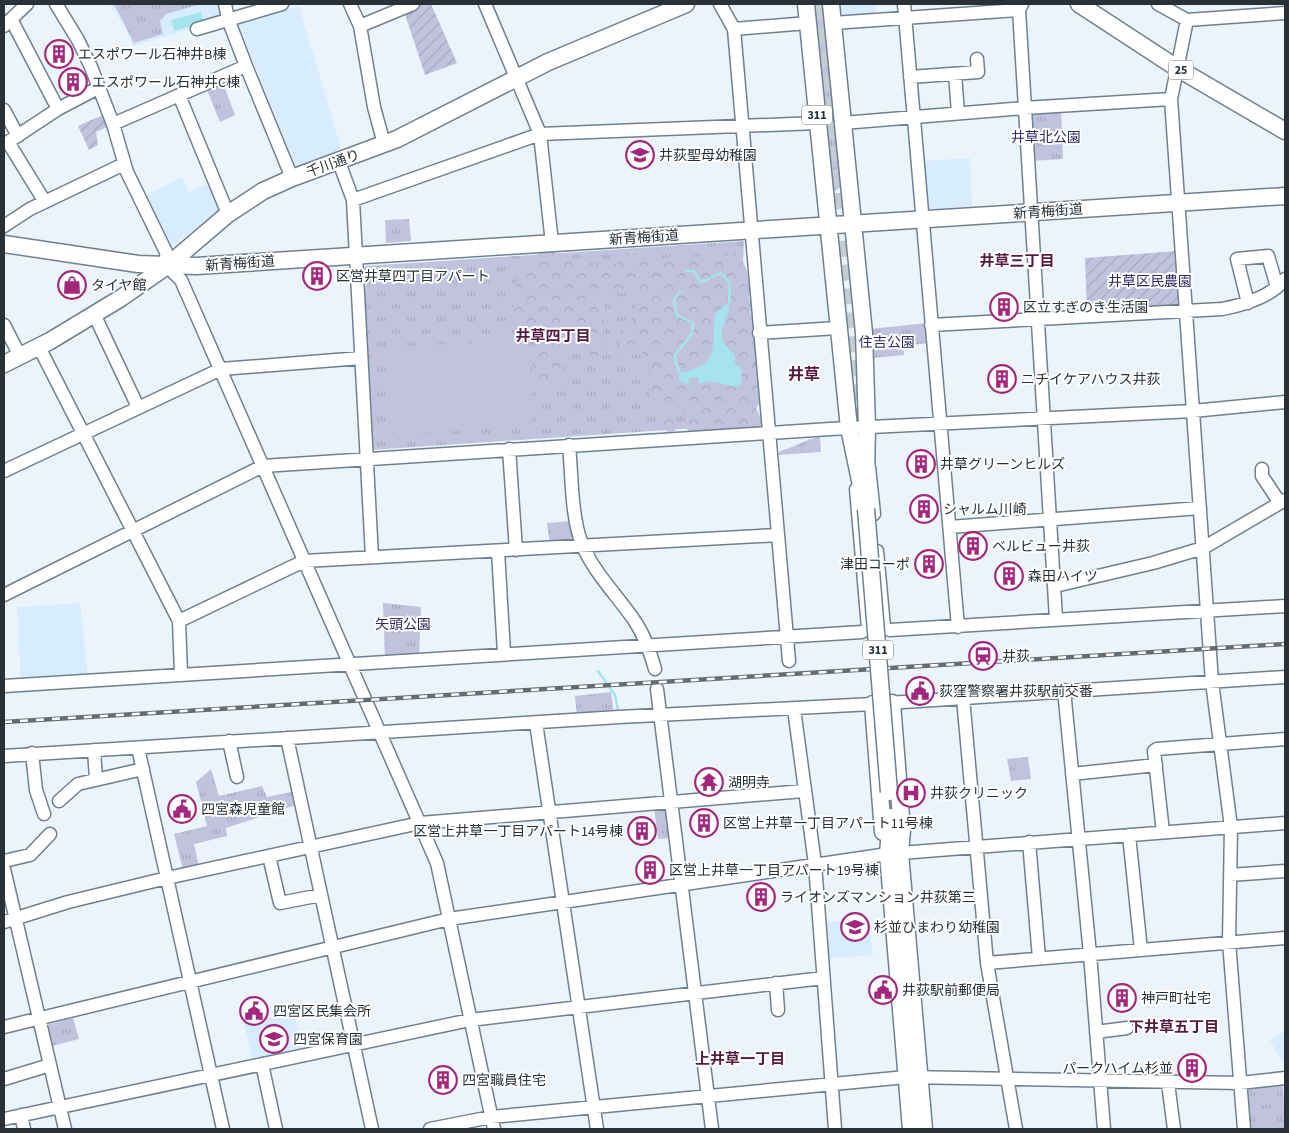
<svg xmlns="http://www.w3.org/2000/svg" width="1289" height="1133" font-family="'Source Sans 3','Noto Sans JP',sans-serif">
<style>
.built{fill:#d7ecfe}
.grass{fill:url(#grass-tufts)}
.forest{fill:url(#forest-crowns)}
.garden{fill:url(#garden-furrows)}
.pitch{fill:#c1c2de}
.water{fill:#a5e4ec}
.lines{fill:none;stroke-linecap:round;stroke-linejoin:round}
.stream{stroke:#a5e4ec;stroke-width:2.5}
.major-tunnel{stroke:#c5cdd4;stroke-width:16;stroke-dasharray:16 8;stroke-linecap:butt}
.minor-casing{stroke:#6f8190;stroke-width:15}
.major-casing{stroke:#6f8190;stroke-width:19}
.minor{stroke:#fff;stroke-width:12}
.major{stroke:#fff;stroke-width:16}
.rail-casing{stroke:#646c72;stroke-width:4.5}
.rail{stroke:#fff;stroke-width:2.5;stroke-dasharray:8;stroke-linecap:butt}
.major-bridge-casing{stroke:#6f8190;stroke-width:19;stroke-linecap:butt}
.major-bridge{stroke:#fff;stroke-width:16}
.labels{text-anchor:middle;stroke-width:4;stroke-linejoin:round;paint-order:stroke}
.shield{fill:#fff;stroke:#696f73;stroke-width:1}
.shield-label{font-size:12px;font-weight:bold;fill:#293137}
.poi-label{font-size:14px;fill:#293137;stroke:#fff;text-anchor:start}
.park-label{font-size:14px;fill:#312b63;stroke:#fff}
.street-label{font-size:14px;fill:#293137;stroke:#fff}
.neighbourhood-label{font-size:15px;font-weight:bold;fill:#551a41;stroke:#fff}
.quarter-label{font-size:16px;font-weight:bold;fill:#551a41;stroke:#fff}
</style>
<defs>
<pattern id="grass-tufts" width="24" height="20" patternUnits="userSpaceOnUse" patternTransform="scale(1.25)"><rect width="24" height="20" fill="#c1c2de"/><path d="M3 7l-1-3M5 7V3M7 7l1-3M15 17l-1-3M17 17v-4M19 17l1-3" fill="none" stroke="#a6a7bf"/></pattern>
<pattern id="forest-crowns" width="20" height="18" patternUnits="userSpaceOnUse" patternTransform="scale(1.25)"><rect width="20" height="18" fill="#c1c2de"/><path d="M2 6a3 3 0 1 1 6 0M12 15a3 3 0 1 1 6 0" fill="none" stroke="#a6a7bf"/></pattern>
<pattern id="garden-furrows" width="10" height="10" patternUnits="userSpaceOnUse" patternTransform="scale(1.25)"><rect width="10" height="10" fill="#c1c2de"/><path d="M-1 1l2-2M0 10L10 0M9 11l2-2" fill="none" stroke="#a6a7bf"/></pattern>
</defs>
<rect width="100%" height="100%" fill="#ecf4fb"/>
<!-- built -->
<path class="built" d="M 109,4 L 222,4 L 225,19 L 133,46 L 124,25 Z
M 839,4 L 875,4 L 876,16 L 840,19 Z
M 299,6 L 342,151 L 296,167 L 238,24 Z
M 970,158 L 972,206 L 931,210 L 926,206 L 922,161 Z
M 182,177 L 188,192 L 211,183 L 221,209 L 171,247 L 167,246 L 143,197 Z
M 80,603 L 88,677 L 21,682 L 17,607 Z
M 868,918 L 873,955 L 825,959 L 823,923 Z
M 294,1011 L 302,1053 L 254,1063 L 244,1025 Z
M 1285,1031 L 1285,1065 L 1270,1041 Z"/>
<!-- grass -->
<path class="grass" d="M 114,4 L 201,4 L 166,14 L 160,21 L 163,34 L 134,43 Z
M 812,4 L 827,4 L 839,107 L 819,109 Z
M 223,83 L 235,115 L 220,122 L 207,90 Z
M 1061,111 L 1063,159 L 1031,161 L 1031,112 Z
M 839,115 L 841,187 L 835,191 L 830,190 L 820,117 Z
M 409,219 L 411,241 L 386,243 L 385,220 Z
M 744,241 L 743,266 L 757,417 L 755,424 L 370,450 L 364,300 L 366,285 L 363,268 L 366,266 Z
M 927,323 L 929,343 L 903,346 L 904,355 L 873,358 L 870,329 Z
M 820,437 L 821,452 L 778,455 L 780,451 C 794,448 805,439 820,437 Z
M 572,521 L 576,539 L 574,543 L 550,545 L 547,523 Z
M 383,603 L 421,607 L 419,655 L 385,658 Z
M 611,692 L 614,713 L 577,717 L 575,696 Z
M 1028,757 L 1031,779 L 1011,781 L 1007,759 Z
M 211,769 L 219,796 L 262,786 L 267,797 L 296,791 L 299,804 L 226,828 L 227,836 L 194,844 L 199,867 L 183,870 L 174,834 L 207,826 L 196,782 Z
M 664,806 L 668,811 L 672,838 L 658,839 L 654,807 Z
M 73,1018 L 79,1039 L 48,1047 L 43,1026 Z
M 1283,1084 L 1285,1129 L 1250,1129 L 1246,1087 Z"/>
<!-- forest -->
<path class="forest" d="M 547,249 C 573,262 590,263 617,264 L 619,254 L 636,253 L 654,258 L 726,255 L 737,252 L 746,268 L 751,286 L 749,300 L 754,302 L 754,307 L 750,312 L 753,320 L 762,400 L 756,408 L 762,420 L 760,427 L 749,428 L 748,433 L 688,433 L 684,410 L 680,399 L 672,404 L 673,415 L 676,420 L 675,431 L 668,432 L 661,424 L 663,415 L 661,401 L 654,400 L 649,396 L 649,388 L 657,381 L 656,373 L 636,365 L 644,354 L 634,347 L 622,355 L 617,335 L 632,319 L 638,298 L 630,293 L 604,294 L 599,298 L 604,306 L 603,343 L 610,345 L 611,354 L 588,359 L 585,347 L 569,339 L 561,354 L 562,369 L 559,379 L 542,387 L 534,380 L 532,340 L 524,336 L 525,323 L 514,321 C 512,303 514,275 527,261 C 533,256 541,253 547,249 Z"/>
<!-- garden -->
<path class="garden" d="M 420,4 L 431,4 L 457,63 L 425,75 L 405,14 L 406,11 Z
M 103,115 L 107,127 L 96,132 L 98,145 L 89,150 L 78,126 Z
M 1177,251 L 1181,305 L 1087,313 L 1085,258 Z"/>
<!-- pitch -->
<path class="pitch" d="M 528,340 L 533,418 L 525,426 L 396,435 L 388,428 L 384,355 L 392,347 Z"/>
<!-- water -->
<path class="water" d="M 201,12 L 204,23 L 174,31 L 171,20 Z
M 729,302 C 731,316 715,332 726,346 C 729,349 732,352 735,355 L 735,364 L 741,368 L 742,384 L 737,387 L 709,381 L 700,384 L 697,377 L 688,379 L 690,386 L 679,380 L 680,373 C 722,365 711,347 715,314 Z"/>
<g class="lines">
<!-- stream -->
<path class="stream" d="M 686,271 L 694,271 L 700,282 C 708,281 713,275 721,273 L 730,283 L 729,302
M 680,292 L 674,300 L 677,315 L 693,323 C 693,339 683,343 674,356 L 680,373
M 598,671 L 615,695 L 619,714"/>
<!-- major-tunnel -->
<path class="major-tunnel" d="M 814,4 L 830,158
M 836,145 L 860,422"/>
<defs>
<path id="minor" d="M 56,4 L 78,40 L 91,67 L 113,124 L 127,172 L 166,252 L 167,266 L 181,280 L 437,863 L 494,1129
M 225,4 L 228,19 L 246,66 L 292,178
M 350,4 L 360,26 L 374,107 L 384,144
M 485,4 L 540,134 L 552,243
M 720,4 L 734,29 L 789,661
M 904,4 L 958,627
M 1022,4 L 1019,10 L 1056,619
M 1158,4 L 1187,20 L 1285,13
M 11,19 L 58,109
M 1187,20 L 1171,99 L 1212,682 L 1231,827 L 1229,942 L 1244,1129
M 833,23 L 1019,10
M 4,26 L 27,4
M 360,26 L 413,4
M 197,29 L 282,4
M 734,29 L 808,23
M 955,74 L 958,113
M 910,77 L 978,72 L 977,59
M 179,95 L 228,214
M 4,110 L 18,136
M 843,123 L 1024,108 L 1171,99
M 113,124 L 246,66
M 339,162 L 353,200 L 372,557
M 353,200 L 540,134 L 817,123
M 45,202 L 8,142 L 58,109 L 98,88
M 4,226 L 30,209 L 124,164
M 1248,303 L 1237,259 L 1268,256 L 1277,287
M 94,314 L 138,407
M 4,325 L 20,356
M 931,325 L 1222,309 C 1243,305 1271,297 1285,279
M 759,333 L 838,328
M 39,347 L 179,621 L 181,674
M 569,445 C 572,475 571,517 582,544 C 594,573 617,595 634,620 C 645,636 650,652 655,669
M 509,449 L 516,550
M 869,467 L 874,514
M 1262,469 L 1262,476 L 1280,503
M 4,471 L 221,369 L 361,358
M 856,489 L 868,628
M 950,527 L 1200,508
M 498,551 L 504,653
M 877,551 L 884,627
M 1055,586 L 1153,563 L 1203,548 L 1285,500
M 4,595 L 263,466 L 830,429 L 1193,411 L 1285,402
M 179,621 L 304,561 L 778,535
M 4,686 L 862,632 C 870,626 881,626 890,630 L 1285,606
M 657,689 L 712,1129
M 1064,690 L 1090,954 L 1104,1129
M 963,698 L 987,963 L 1016,1129
M 794,709 L 815,864 L 835,1129
M 536,723 L 597,1129
M 287,738 L 372,1129
M 229,741 L 237,777
M 138,748 L 223,1129
M 94,750 L 96,779
M 32,753 L 36,790 L 44,814
M 4,756 L 619,717 L 873,704 L 1285,677
M 1072,774 L 1156,765
M 59,801 L 78,784 L 143,769
M 1163,832 L 1154,751 L 1157,749 L 1285,739
M 1129,835 L 1141,950
M 1029,842 L 1039,958
M 269,856 L 280,903 L 321,895
M 4,861 L 30,855 L 50,834
M 4,869 L 65,1129
M 1230,875 L 1285,871
M 4,922 L 68,902 L 167,878 L 420,823 L 804,791
M 987,963 L 1285,938
M 776,983 L 778,1010
M 4,1027 L 449,919 L 888,854 L 1285,823
M 1096,1032 L 1127,1028
M 262,1064 L 276,1129
M 4,1079 L 50,1065
M 1168,1083 L 1174,1129
M 21,1115 L 24,1129
M 4,1119 L 470,1020 L 823,978
M 430,1129 L 491,1117 L 906,1077 L 1240,1083 L 1285,1078"/>
<path id="major" d="M 806,4 L 849,428 L 866,509
M 831,4 L 864,333 L 867,427 L 866,476
M 1079,4 L 1177,68 L 1285,131
M 4,244 L 138,264 L 196,266 L 1285,196
M 4,364 L 50,341 L 121,298 L 167,266 L 228,214 L 263,191 L 292,178 L 397,139 L 548,62 L 686,4
M 892,703 L 902,830 L 900,853 L 924,1129
M 873,704 L 883,832
M 891,817 L 888,854 L 911,1129"/>
</defs>
<!-- minor casing -->
<use href="#minor" class="minor-casing"/>
<!-- major casing -->
<use href="#major" class="major-casing"/>
<!-- minor -->
<use href="#minor" class="minor"/>
<!-- major -->
<use href="#major" class="major"/>
<defs>
<path id="rail" d="M 4,722 L 1285,644"/>
</defs>
<!-- rail casing -->
<use href="#rail" class="rail-casing"/>
<!-- rail -->
<use href="#rail" class="rail"/>
<defs>
<path id="major-bridge" d="M 866,509 L 889,792"/>
</defs>
<!-- major-bridge casing -->
<use href="#major-bridge" class="major-bridge-casing"/>
<!-- major-bridge -->
<use href="#major-bridge" class="major-bridge"/>
</g>
<!-- icons -->
<defs>
<symbol id="building-ring" viewBox="-11 -11 22 22"><circle r="9.5" fill="#fff" stroke="#a3287d" stroke-width="1.5"/><path d="M-4-6H4V6H1V3H-1V6H-4ZM-2.5-4.3h1.7v1.8h-1.7ZM.8-4.3h1.7v1.8H.8ZM-2.5-1h1.7V.8h-1.7ZM.8-1h1.7V.8H.8Z" fill="#a3287d"/></symbol>
<symbol id="school-ring" viewBox="-11 -11 22 22"><circle r="9.5" fill="#fff" stroke="#a3287d" stroke-width="1.5"/><path d="M0-5L7-2L0 1L-7-2ZM-4 1L0 2.5L4 1V4Q0 6-4 4Z" fill="#a3287d"/></symbol>
<symbol id="shop-ring" viewBox="-11 -11 22 22"><circle r="9.5" fill="#fff" stroke="#a3287d" stroke-width="1.5"/><path d="M-5-2.5h2.3a2.7 3.5 0 0 1 5.4 0H5L5.5 6h-11ZM-1.5-2.5h3a1.5 2.3 0 0 0-3 0Z" fill="#a3287d"/></symbol>
<symbol id="station-ring" viewBox="-11 -11 22 22"><circle r="9.5" fill="#fff" stroke="#a3287d" stroke-width="1.5"/><path d="M-3-6H3Q5-6 5-4V2Q5 4 3 4L4.5 6H3L1.5 4h-3L-3 6H-4.5L-3 4Q-5 4-5 2V-4Q-5-6-3-6ZM-3.5-4v3h7v-3ZM-3.5 1v1.5H-2V1ZM2 1v1.5H3.5V1Z" fill="#a3287d"/></symbol>
<symbol id="civic-ring" viewBox="-11 -11 22 22"><circle r="9.5" fill="#fff" stroke="#a3287d" stroke-width="1.5"/><path d="M-.6-6.5H3V-4.5H.6V-3L4-1V1h2V6H-6V1h2V-1L-.6-3ZM-1.2 2.5V6h2.4V2.5Z" fill="#a3287d"/></symbol>
<symbol id="temple-ring" viewBox="-11 -11 22 22"><circle r="9.5" fill="#fff" stroke="#a3287d" stroke-width="1.5"/><path d="M0-6L5-2H3V0L6.5 2.5H4V6H1.5V3h-3V6H-4V2.5H-6.5L-3 0V-2H-5Z" fill="#a3287d"/></symbol>
<symbol id="hospital-ring" viewBox="-11 -11 22 22"><circle r="9.5" fill="#fff" stroke="#a3287d" stroke-width="1.5"/><path d="M-5-5h3v3.5h4V-5h3V5h-3V1.5h-4V5h-3Z" fill="#a3287d"/></symbol>
</defs>
<g fill-rule="evenodd">
<use href="#building-ring" x="43" y="38" width="32" height="32"/>
<use href="#building-ring" x="57" y="66" width="32" height="32"/>
<use href="#school-ring" x="624" y="139" width="32" height="32"/>
<use href="#building-ring" x="301" y="260" width="32" height="32"/>
<use href="#shop-ring" x="56" y="269" width="32" height="32"/>
<use href="#building-ring" x="988" y="291" width="32" height="32"/>
<use href="#building-ring" x="986" y="363" width="32" height="32"/>
<use href="#building-ring" x="905" y="448" width="32" height="32"/>
<use href="#building-ring" x="908" y="493" width="32" height="32"/>
<use href="#building-ring" x="957" y="530" width="32" height="32"/>
<use href="#building-ring" x="913" y="548" width="32" height="32"/>
<use href="#building-ring" x="993" y="560" width="32" height="32"/>
<use href="#station-ring" x="967" y="640" width="32" height="32"/>
<use href="#civic-ring" x="904" y="675" width="32" height="32"/>
<use href="#temple-ring" x="693" y="766" width="32" height="32"/>
<use href="#hospital-ring" x="895" y="777" width="32" height="32"/>
<use href="#civic-ring" x="166" y="793" width="32" height="32"/>
<use href="#building-ring" x="688" y="807" width="32" height="32"/>
<use href="#building-ring" x="626" y="815" width="32" height="32"/>
<use href="#building-ring" x="634" y="854" width="32" height="32"/>
<use href="#building-ring" x="745" y="881" width="32" height="32"/>
<use href="#school-ring" x="839" y="911" width="32" height="32"/>
<use href="#civic-ring" x="867" y="974" width="32" height="32"/>
<use href="#building-ring" x="1106" y="982" width="32" height="32"/>
<use href="#civic-ring" x="238" y="995" width="32" height="32"/>
<use href="#school-ring" x="258" y="1023" width="32" height="32"/>
<use href="#building-ring" x="1176" y="1052" width="32" height="32"/>
<use href="#building-ring" x="427" y="1064" width="32" height="32"/>
</g>
<g class="labels">
<!-- shield labels -->
<g class="shield">
<rect x="1168.5" y="60.5" width="25" height="19" rx="4"/>
<rect x="802" y="105.5" width="30" height="19" rx="4"/>
<rect x="863" y="640.5" width="30" height="19" rx="4"/>
</g>
<g class="shield-label">
<text x="1181" y="74">25</text>
<text x="817" y="119">311</text>
<text x="878" y="654">311</text>
</g>
<!-- poi labels -->
<g class="poi-label">
<text x="78" y="59">エスポワール石神井B棟</text>
<text x="92" y="87">エスポワール石神井C棟</text>
<text x="659" y="160">井荻聖母幼稚園</text>
<text x="336" y="281">区営井草四丁目アパート</text>
<text x="91" y="290">タイヤ館</text>
<text x="1023" y="312">区立すぎのき生活園</text>
<text x="1021" y="384">ニチイケアハウス井荻</text>
<text x="940" y="469">井草グリーンヒルズ</text>
<text x="943" y="514">シャルム川崎</text>
<text x="992" y="551">ベルビュー井荻</text>
<text x="910" y="569" text-anchor="end">津田コーポ</text>
<text x="1028" y="581">森田ハイツ</text>
<text x="1002" y="661">井荻</text>
<text x="939" y="696">荻窪警察署井荻駅前交番</text>
<text x="728" y="787">湖明寺</text>
<text x="930" y="798">井荻クリニック</text>
<text x="201" y="814">四宮森児童館</text>
<text x="723" y="828">区営上井草一丁目アパート11号棟</text>
<text x="623" y="836" text-anchor="end">区営上井草一丁目アパート14号棟</text>
<text x="669" y="875">区営上井草一丁目アパート19号棟</text>
<text x="780" y="902">ライオンズマンション井荻第三</text>
<text x="874" y="932">杉並ひまわり幼稚園</text>
<text x="902" y="995">井荻駅前郵便局</text>
<text x="1141" y="1003">神戸町社宅</text>
<text x="273" y="1016">四宮区民集会所</text>
<text x="293" y="1044">四宮保育園</text>
<text x="1173" y="1073" text-anchor="end">パークハイム杉並</text>
<text x="462" y="1085">四宮職員住宅</text>
</g>
<!-- park labels -->
<g class="park-label">
<text x="1046" y="142">井草北公園</text>
<text x="1150" y="286">井草区民農園</text>
<text x="887" y="347">住吉公園</text>
<text x="403" y="629">矢頭公園</text>
</g>
<!-- street labels -->
<g class="street-label">
<text transform="translate(333 163) rotate(-20)" y="5">千川通り</text>
<text transform="translate(1048 211) rotate(-4)" y="5">新青梅街道</text>
<text transform="translate(644 237) rotate(-4)" y="5">新青梅街道</text>
<text transform="translate(240 263) rotate(-4)" y="5">新青梅街道</text>
</g>
<!-- neighbourhood labels -->
<g class="neighbourhood-label">
<text x="1017" y="266">井草三丁目</text>
<text x="553" y="341">井草四丁目</text>
<text x="1174" y="1032">下井草五丁目</text>
<text x="740" y="1064">上井草一丁目</text>
</g>
<!-- quarter labels -->
<g class="quarter-label">
<text x="804" y="380">井草</text>
</g>
</g>
<!-- border -->
<rect width="1289" height="1133" fill="none" stroke="#293137" stroke-width="10"/>
</svg>
